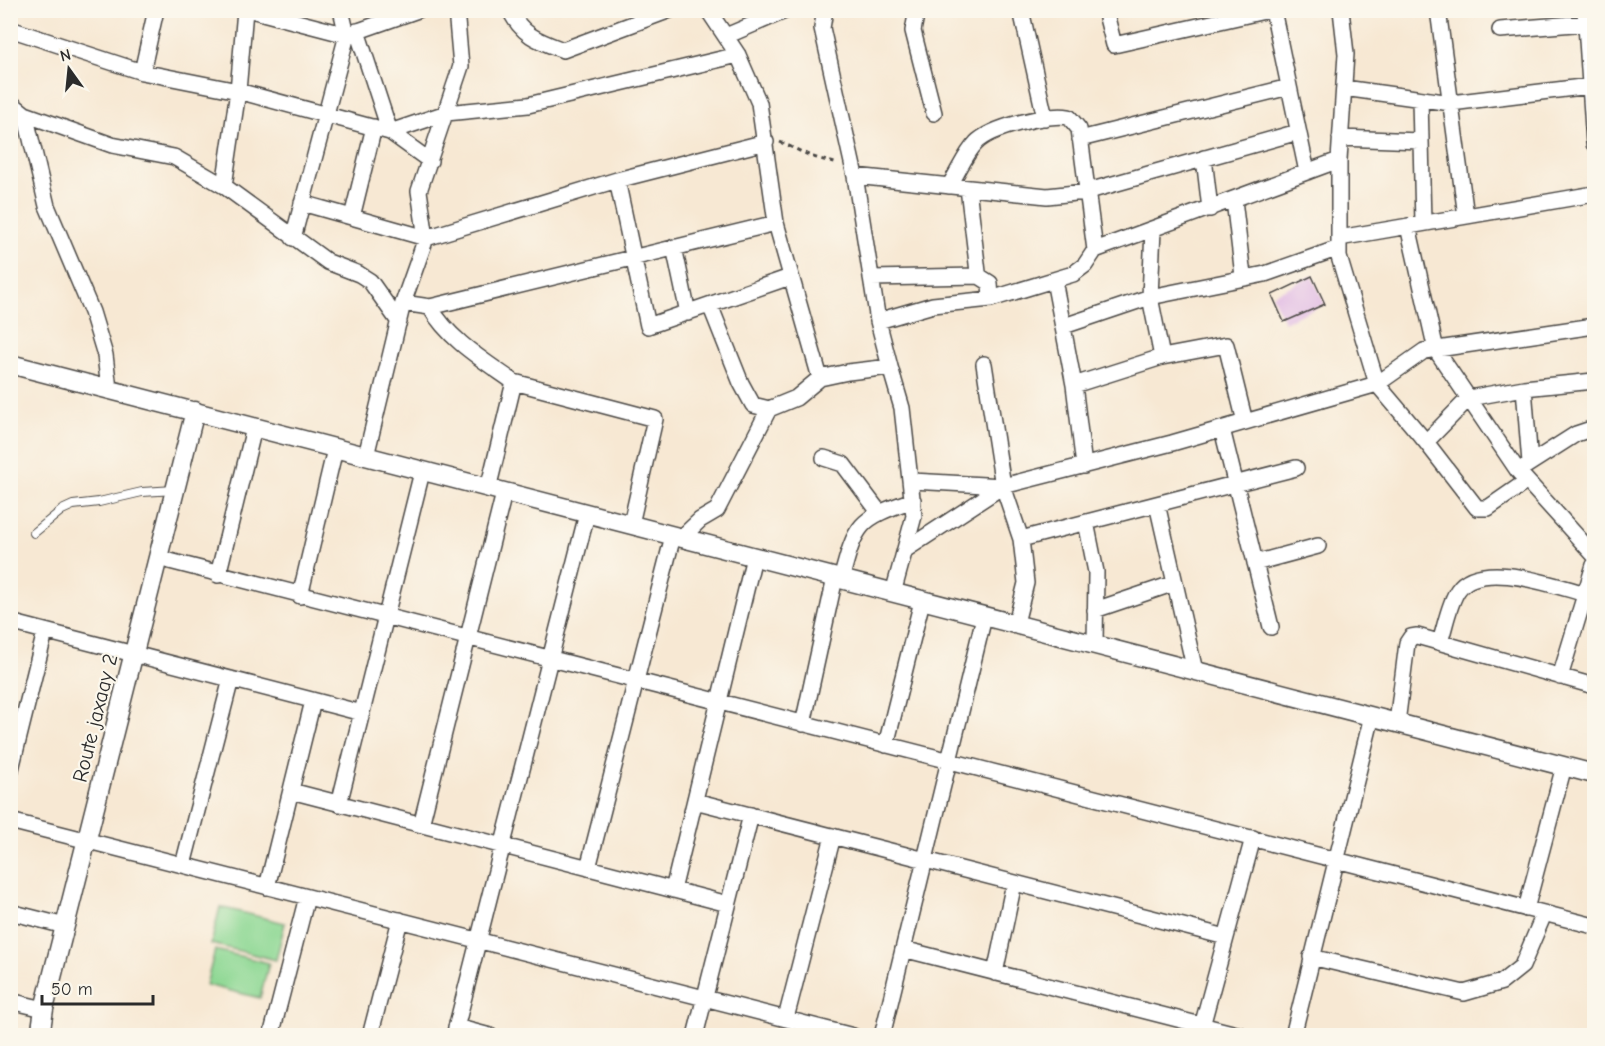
<svg xmlns="http://www.w3.org/2000/svg" width="1605" height="1046" font-family="'Comic Neue',sans-serif">
<style>
.green{fill:#8fd894;stroke:#5d8260;stroke-width:1.5}
.building{fill:#dcaee2}
.lines{fill:none;stroke-linecap:round;stroke-linejoin:round}
.service-casing{stroke:#4a4744;stroke-width:10}
.minor-casing{stroke:#4a4744;stroke-width:18}
.tertiary-casing{stroke:#4a4744;stroke-width:21}
.path{stroke:#4a4744;stroke-width:3;stroke-dasharray:4.5 4.5;stroke-linecap:butt}
.service{stroke:#fff;stroke-width:8}
.minor{stroke:#fff;stroke-width:15}
.tertiary{stroke:#fff;stroke-width:18}
.labels{text-anchor:middle;stroke-width:4.5;stroke-linejoin:round;paint-order:stroke}
.street-label{font-size:21px;fill:#2b2b2b;stroke:#fbf7ec}
</style>
<rect width="100%" height="100%" fill="#fbf7ec"/>
<filter id="ink" filterUnits="userSpaceOnUse"><feTurbulence type="fractalNoise" baseFrequency=".0167" numOctaves="2"/><feDisplacementMap in="SourceGraphic" scale="12" xChannelSelector="R" yChannelSelector="G"/><feConvolveMatrix kernelMatrix="1 2 1 2 8 2 1 2 1" color-interpolation-filters="sRGB"/></filter>
<filter id="wash" filterUnits="userSpaceOnUse"><feTurbulence type="fractalNoise" baseFrequency=".008" numOctaves="4" result="noise"/><feDisplacementMap in="SourceGraphic" scale="24" xChannelSelector="R" yChannelSelector="G"/><feGaussianBlur stdDeviation="1.35" result="paint"/><feColorMatrix in="noise" values="0 0 0 0 0 0 0 0 0 0 0 0 0 0 0 0 0 1.4 0 .05"/><feComposite in="paint" operator="in"/></filter>
<g filter="url(#wash)">
<rect width="100%" height="100%" fill="#f7e8d3"/>
<!-- green -->
<path class="green" d="M 220,907 L 285,923 L 276,960 L 211,944 Z
M 215,950 L 269,963 L 260,998 L 206,985 Z"/>
<g id="blocks">
<!-- building -->
<path class="building" d="M 1312,276 L 1325,304 L 1284,322 L 1272,295 Z"/>
</g>
</g>
<g filter="url(#ink)">
<use href="#blocks" fill-opacity="0" stroke="#4a4744" stroke-width="1.5"/>
<g class="lines">
<defs>
<path id="service" d="M 34,533 L 62,510 L 73,505 L 99,502 L 142,492 L 175,490"/>
<path id="minor" d="M 251,10 L 347,35 L 418,10
M 510,10 C 521,35 539,41 563,50 L 670,10
M 708,10 L 738,55 L 759,103 L 776,223 L 820,378
M 917,10 L 913,31 L 934,113
M 1021,10 L 1045,118
M 1105,10 L 1114,45 L 1269,10
M 1273,10 L 1307,172
M 1341,10 L 1346,54 L 1339,160 L 1339,257 L 1377,384 L 1426,442 L 1477,508 L 1488,508 L 1527,481
M 1438,10 L 1466,216
M 1585,10 L 1594,144
M 10,29 L 142,72 L 238,91 L 390,132 L 446,113 L 528,105 L 738,55
M 1500,30 L 1586,23
M 357,31 L 390,132 L 430,161
M 726,36 L 787,10
M 142,72 L 156,10
M 1344,88 L 1451,103 L 1590,86
M 1420,99 L 1423,223
M 10,102 L 25,114 L 47,206 L 92,312 L 105,355 L 109,389
M 25,114 L 112,145 L 174,157 L 224,186 L 328,262 L 359,274 L 370,281 L 399,322
M 1340,138 L 1420,141
M 1080,139 L 1289,87
M 1204,158 L 1210,209
M 855,176 L 1047,196 L 1085,192 L 1298,132
M 617,180 L 648,326 L 790,277
M 224,186 L 238,91 L 245,10
M 949,186 C 958,173 965,154 976,143 C 991,127 1050,113 1069,117 L 1079,129 L 1095,250
M 968,188 L 978,272 L 979,276 L 990,283 L 991,299
M 1234,200 L 1243,276
M 302,203 L 426,238 L 617,180 L 766,142
M 352,217 L 374,127
M 1408,226 L 1436,350 L 1518,471 L 1594,555
M 1153,230 L 1150,297 L 1162,357
M 293,238 L 347,35 L 341,10
M 1339,238 L 1594,194
M 674,247 L 688,313
M 871,278 L 979,276
M 1054,280 L 1074,385 L 1084,466
M 403,303 L 430,307 L 776,223
M 710,305 L 741,383 L 753,405 L 769,409
M 430,307 C 449,340 483,360 514,382 L 488,489
M 878,321 L 933,305 L 991,299 L 1073,274 L 1085,265 L 1095,250 L 1339,160
M 1064,326 L 1150,297 L 1265,274 L 1339,248
M 984,364 L 1003,486 L 1021,539 L 1026,583 L 1016,623
M 890,367 L 902,408 L 914,516 L 893,593
M 514,382 L 655,419 L 631,524
M 1074,385 L 1162,357 L 1226,345 L 1245,422
M 1524,388 L 1530,463
M 1222,429 L 1271,627
M 1426,442 L 1469,398 L 1524,388 L 1594,381
M 366,456 L 403,303 L 426,238 L 419,191 L 461,66 L 456,10
M 824,458 L 843,464 L 879,512
M 1518,471 L 1576,434 L 1594,428
M 912,481 L 1003,486 L 1172,443 L 1377,384 L 1424,351 L 1594,326
M 1157,504 L 1195,671
M 1086,522 L 1096,572 L 1095,644
M 681,538 L 700,520 L 717,510 L 769,409 L 796,398 L 820,378 L 848,372 L 890,367 L 878,321 L 855,176 L 822,28 L 825,10
M 1021,539 L 1296,468
M 905,550 L 1003,486
M 158,558 L 1594,926
M 1255,563 L 1318,546
M 218,575 L 254,428
M 841,580 C 856,523 858,519 913,500
M 300,596 L 335,449
M 1095,610 L 1175,583
M 10,622 L 362,713
M 1440,642 C 1445,627 1449,603 1458,590 C 1480,558 1555,586 1586,594
M 1560,677 L 1594,565
M 1397,723 L 1407,643 L 1411,637 L 1417,636 L 1594,686
M 803,724 L 835,578
M 886,745 L 922,601
M 10,773 L 45,632
M 291,791 L 728,904
M 695,801 L 1226,937
M 339,804 L 422,472
M 10,821 L 853,1036
M 421,825 L 504,493
M 183,865 L 231,679
M 588,868 L 673,536
M 267,887 L 313,701
M 673,890 L 754,557
M 1526,909 L 1564,766
M 10,912 L 65,926
M 903,949 L 1244,1036
M 1311,957 L 1464,993 L 1502,982 L 1522,966 L 1544,914
M 995,973 L 1014,883
M 10,1001 L 44,1009
M 786,1018 L 833,836
M 1202,1026 L 1253,838
M 456,1027 L 490,1036
M 271,1036 L 307,897
M 370,1036 L 400,920
M 454,1036 L 587,514
M 695,1036 L 751,815
M 882,1036 L 984,617
M 1293,1036 L 1372,716"/>
<path id="tertiary" d="M 10,364 L 1594,774
M 40,1036 L 44,1009 L 195,411"/>
</defs>
<!-- service casing -->
<use href="#service" class="service-casing"/>
<!-- minor casing -->
<use href="#minor" class="minor-casing"/>
<!-- tertiary casing -->
<use href="#tertiary" class="tertiary-casing"/>
<!-- path -->
<path class="path" d="M 780,142 L 813,157 L 838,164"/>
<!-- service -->
<use href="#service" class="service"/>
<!-- minor -->
<use href="#minor" class="minor"/>
<!-- tertiary -->
<use href="#tertiary" class="tertiary"/>
</g>
</g>
<g class="labels">
<!-- street labels -->
<g class="street-label">
<text transform="translate(95 718) rotate(-76)" y="7">Route jaxaay 2</text>
</g>
</g>
<!-- margin -->
<rect width="1605" height="1046" fill="none" stroke="#fbf7ec" stroke-width="36"/>
<!-- north arrow -->
<g transform="translate(69 69) rotate(345)" stroke="#fbf7ec" stroke-width="4.5" paint-order="stroke">
<path d="M0-4.5L10 22L0 15L-10 22Z" fill="#2b2b2b"/>
<text y="-9" font-size="16" font-weight="bold" text-anchor="middle" fill="#2b2b2b">N</text>
</g>
<!-- scale -->
<path d="M42 995v9h111v-9" fill="none" stroke="#2b2b2b" stroke-width="3"/>
<text x="51" y="995" font-size="18" fill="#2b2b2b" stroke="#fbf7ec" stroke-width="4.5" paint-order="stroke">50 m</text>
</svg>
